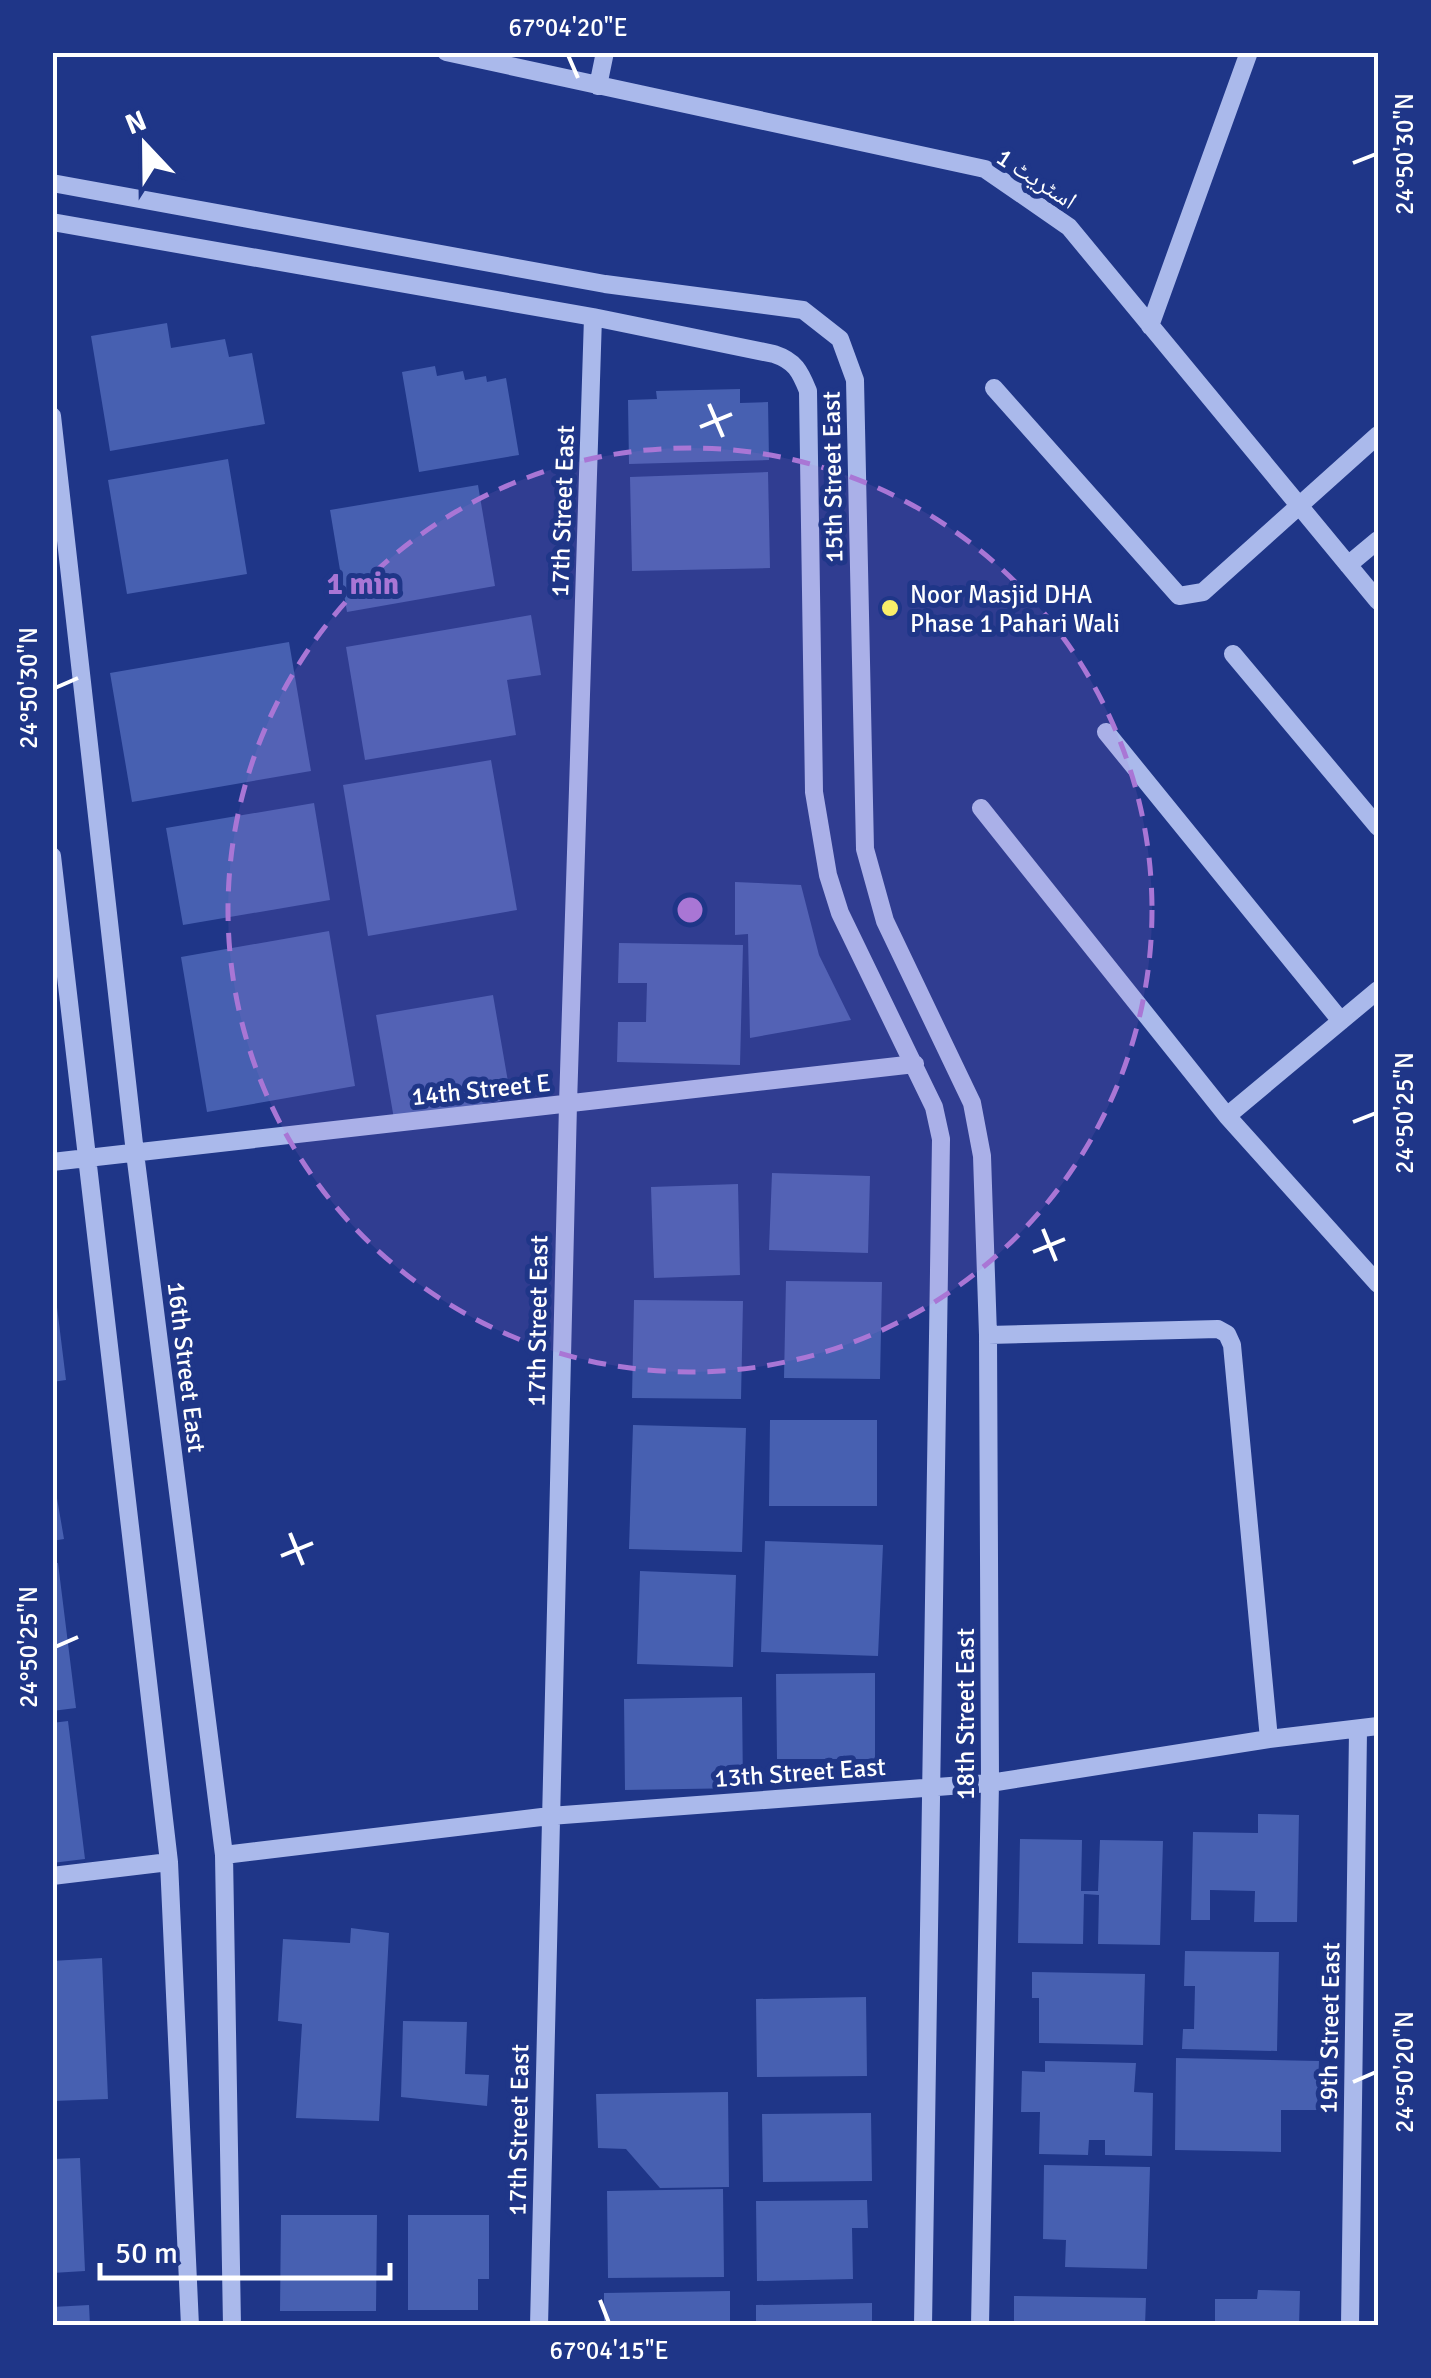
<svg xmlns="http://www.w3.org/2000/svg" width="1431" height="2378" font-family="Signika,'Noto Naskh Arabic',sans-serif">
<style>
.building{fill:#4760b1}
.lines{fill:none;stroke-linecap:round;stroke-linejoin:round}
.minor{stroke:#aab9eb;stroke-width:18}
.ticks{fill:none;stroke:#fff;stroke-width:4}
.ring{fill:none;stroke:#a976d5;stroke-width:5;stroke-dasharray:18 12}
.poi-dot{fill:#f9ee69;stroke:#1f3688;stroke-width:4}
.labels{text-anchor:middle;stroke-width:10;stroke-linejoin:round;paint-order:stroke}
.street-label{font-size:25px;fill:#fff;stroke:#1f3688}
.poi-label{font-size:25px;fill:#fff;stroke:#1f3688;text-anchor:start}
.centre{fill:#a976d5;stroke:#1f3688;stroke-width:5}
.ring-label{font-size:30px;text-anchor:middle;font-weight:bold;fill:#a976d5;stroke:#1f3688;stroke-width:10;stroke-linejoin:round;paint-order:stroke}
.neatline{fill:none;stroke:#fff;stroke-width:4}
.ticks-label{font-size:25px;text-anchor:middle;fill:#fff}
</style>
<rect width="100%" height="100%" fill="#1f3688"/>
<!-- building -->
<path class="building" d="M 167,323 L 171,348 L 225,339 L 229,357 L 252,353 L 265,424 L 110,451 L 91,336 Z
M 435,366 L 437,376 L 463,371 L 465,380 L 486,376 L 487,382 L 506,378 L 519,455 L 419,472 L 402,372 Z
M 740,389 L 740,403 L 768,402 L 769,460 L 629,464 L 628,400 L 657,399 L 656,391 Z
M 228,459 L 247,574 L 127,594 L 108,480 Z
M 768,472 L 770,568 L 632,571 L 630,477 Z
M 478,485 L 495,586 L 347,612 L 330,510 Z
M 531,615 L 541,675 L 507,680 L 516,735 L 365,760 L 346,647 Z
M 289,642 L 311,771 L 132,802 L 110,673 Z
M 491,760 L 517,910 L 368,936 L 343,785 Z
M 314,803 L 330,900 L 183,925 L 166,828 Z
M 735,882 L 801,885 L 819,955 L 851,1020 L 750,1038 L 748,934 L 735,935 Z
M 329,931 L 355,1086 L 207,1112 L 181,957 Z
M 619,943 L 743,945 L 740,1065 L 617,1062 L 618,1022 L 646,1022 L 647,983 L 618,983 Z
M 493,995 L 511,1099 L 394,1119 L 376,1015 Z
M 772,1173 L 870,1176 L 868,1253 L 769,1250 Z
M 738,1184 L 740,1275 L 654,1278 L 651,1187 Z
M 786,1281 L 882,1282 L 880,1379 L 784,1378 Z
M 52,1299 L 56,1299 L 66,1380 L 52,1382 Z
M 634,1300 L 743,1301 L 741,1399 L 632,1398 Z
M 770,1420 L 877,1420 L 877,1506 L 769,1506 Z
M 633,1425 L 746,1428 L 742,1552 L 629,1549 Z
M 52,1469 L 64,1539 L 52,1541 Z
M 765,1541 L 883,1545 L 878,1656 L 761,1652 Z
M 52,1563 L 58,1563 L 76,1708 L 52,1711 Z
M 640,1571 L 736,1575 L 733,1667 L 637,1664 Z
M 875,1673 L 875,1759 L 777,1759 L 776,1674 Z
M 742,1697 L 743,1788 L 625,1790 L 624,1699 Z
M 68,1721 L 85,1859 L 52,1863 L 52,1723 Z
M 1258,1814 L 1299,1815 L 1297,1922 L 1254,1922 L 1255,1891 L 1210,1890 L 1210,1920 L 1191,1920 L 1193,1832 L 1258,1833 Z
M 1020,1839 L 1082,1840 L 1081,1891 L 1098,1891 L 1100,1840 L 1163,1841 L 1160,1945 L 1098,1944 L 1099,1895 L 1084,1894 L 1083,1944 L 1018,1943 Z
M 351,1928 L 389,1933 L 379,2121 L 296,2118 L 302,2024 L 278,2021 L 283,1939 L 350,1943 Z
M 1185,1951 L 1279,1952 L 1277,2051 L 1182,2049 L 1183,2029 L 1194,2029 L 1195,1986 L 1184,1986 Z
M 102,1958 L 108,2099 L 52,2101 L 52,1961 Z
M 1032,1972 L 1145,1974 L 1143,2045 L 1039,2043 L 1039,1998 L 1032,1998 Z
M 866,1997 L 867,2076 L 757,2077 L 756,1999 Z
M 403,2021 L 467,2022 L 465,2074 L 489,2075 L 487,2106 L 401,2097 Z
M 1176,2058 L 1319,2061 L 1317,2110 L 1281,2110 L 1281,2152 L 1175,2150 Z
M 1045,2061 L 1136,2063 L 1134,2092 L 1153,2093 L 1152,2156 L 1105,2155 L 1105,2140 L 1089,2140 L 1088,2155 L 1039,2154 L 1040,2112 L 1021,2112 L 1022,2071 L 1045,2072 Z
M 728,2092 L 729,2187 L 660,2188 L 626,2149 L 598,2148 L 596,2094 Z
M 871,2113 L 872,2181 L 763,2182 L 762,2114 Z
M 80,2158 L 85,2271 L 52,2273 L 52,2159 Z
M 1044,2165 L 1150,2167 L 1147,2269 L 1065,2267 L 1066,2240 L 1043,2239 Z
M 723,2189 L 724,2277 L 608,2278 L 607,2191 Z
M 867,2200 L 868,2228 L 852,2228 L 853,2279 L 757,2281 L 756,2201 Z
M 281,2215 L 377,2215 L 376,2311 L 280,2311 Z
M 408,2215 L 489,2215 L 489,2279 L 478,2279 L 478,2310 L 408,2310 Z
M 1258,2290 L 1300,2291 L 1299,2326 L 1215,2326 L 1215,2299 L 1257,2299 Z
M 730,2291 L 730,2326 L 604,2326 L 604,2293 Z
M 1014,2296 L 1146,2298 L 1145,2326 L 1014,2326 Z
M 872,2303 L 872,2326 L 756,2326 L 756,2305 Z
M 89,2305 L 90,2326 L 52,2326 L 52,2307 Z"/>
<g class="lines">
<!-- minor -->
<path class="minor" d="M 446,52 L 985,169 L 1069,227 L 1378,601
M 598,86 L 605,52
M 52,183 L 605,284 L 803,310 L 840,339 L 855,380 L 865,849 L 885,921 L 972,1103 L 982,1156 L 988,1335 L 990,1783 L 980,2326
M 52,222 L 593,317 L 774,354 C 795,361 800,371 808,391 L 814,792 L 828,875 L 840,913 L 934,1107 L 941,1139 L 923,2326
M 1150,326 L 1249,52
M 994,388 L 1179,596 L 1203,592 L 1378,435
M 52,416 L 135,1153 L 224,1855 L 232,2326
M 1348,565 L 1378,540
M 1233,654 L 1378,827
M 1106,732 L 1341,1021
M 981,808 L 1227,1116 L 1378,1284
M 52,856 L 169,1862 L 190,2326
M 1227,1116 L 1378,990
M 52,1162 L 915,1064
M 988,1335 L 1218,1329 L 1227,1334 L 1232,1345 L 1269,1739
M 224,1855 L 550,1816 L 990,1783 L 1269,1739 L 1378,1726
M 52,1876 L 169,1862
M 539,2326 L 568,1104 L 593,317
M 1350,2326 L 1358,1731"/>
</g>
<!-- ticks -->
<path class="ticks" d="M 568,55 L 578,78M 1353,163 L 1376,154M 709,404 L 723,437M 700,427 L 732,414M 55,688 L 78,678M 1353,1122 L 1376,1113M 1043,1229 L 1056,1261M 1033,1252 L 1065,1239M 290,1533 L 303,1565M 281,1556 L 313,1543M 55,1647 L 78,1637M 1353,2082 L 1376,2072M 600,2300 L 609,2323"/>
<!-- distance rings -->
<circle cx="690" cy="910" r="462" fill="#a976d5" fill-opacity=".12"/>
<circle class="ring" cx="690" cy="910" r="462"/>
<!-- markers -->
<circle class="poi-dot" cx="890" cy="608" r="10"/>
<g class="labels">
<!-- street labels -->
<g class="street-label">
<text transform="translate(1037 178) rotate(33)" y="9">اسٹریٹ 1</text>
<text transform="translate(832 477) rotate(-91)" y="9">15th Street East</text>
<text transform="translate(562 511) rotate(-88)" y="9">17th Street East</text>
<text transform="translate(481 1089) rotate(-6)" y="9">14th Street E</text>
<text transform="translate(537 1321) rotate(-89)" y="9">17th Street East</text>
<text transform="translate(187 1367) rotate(83)" y="9">16th Street East</text>
<text transform="translate(965 1714) rotate(-90)" y="9">18th Street East</text>
<text transform="translate(800 1772) rotate(-4)" y="9">13th Street East</text>
<text transform="translate(1329 2028) rotate(-89)" y="9">19th Street East</text>
<text transform="translate(518 2130) rotate(-89)" y="9">17th Street East</text>
</g>
<!-- poi labels -->
<g class="poi-label">
<text x="910" y="603">Noor Masjid DHA<tspan x="910" dy="29">Phase 1 Pahari Wali</tspan></text>
</g>
</g>
<circle cx="690" cy="910" r="15" class="centre"/>
<g class="ring-label">
<text x="363" y="594">1 min</text>
</g>
<!-- border -->
<rect width="1431" height="2378" fill="none" stroke="#1f3688" stroke-width="110"/>
<!-- north arrow -->
<g transform="translate(145 145) rotate(338)" stroke="#1f3688" stroke-width="8" paint-order="stroke">
<path d="M0-8L18 38L0 25L-18 38Z" fill="#ffffff"/>
<text y="-15" font-size="28" font-weight="bold" text-anchor="middle" fill="#ffffff">N</text>
</g>
<!-- scale -->
<path d="M100 2263v15h290v-15" fill="none" stroke="#ffffff" stroke-width="5"/>
<text x="115" y="2263" font-size="30" fill="#ffffff" stroke="#1f3688" stroke-width="8" paint-order="stroke">50 m</text>
<rect x="55" y="55" width="1321" height="2268" class="neatline"/>
<g class="ticks-label">
<text x="568" y="36">67°04'20"E</text>
<text transform="translate(1404 154) rotate(-90)" y="9">24°50'30"N</text>
<text transform="translate(28 688) rotate(-90)" y="9">24°50'30"N</text>
<text transform="translate(1404 1113) rotate(-90)" y="9">24°50'25"N</text>
<text transform="translate(28 1647) rotate(-90)" y="9">24°50'25"N</text>
<text transform="translate(1404 2072) rotate(-90)" y="9">24°50'20"N</text>
<text x="609" y="2359">67°04'15"E</text>
</g>
</svg>
